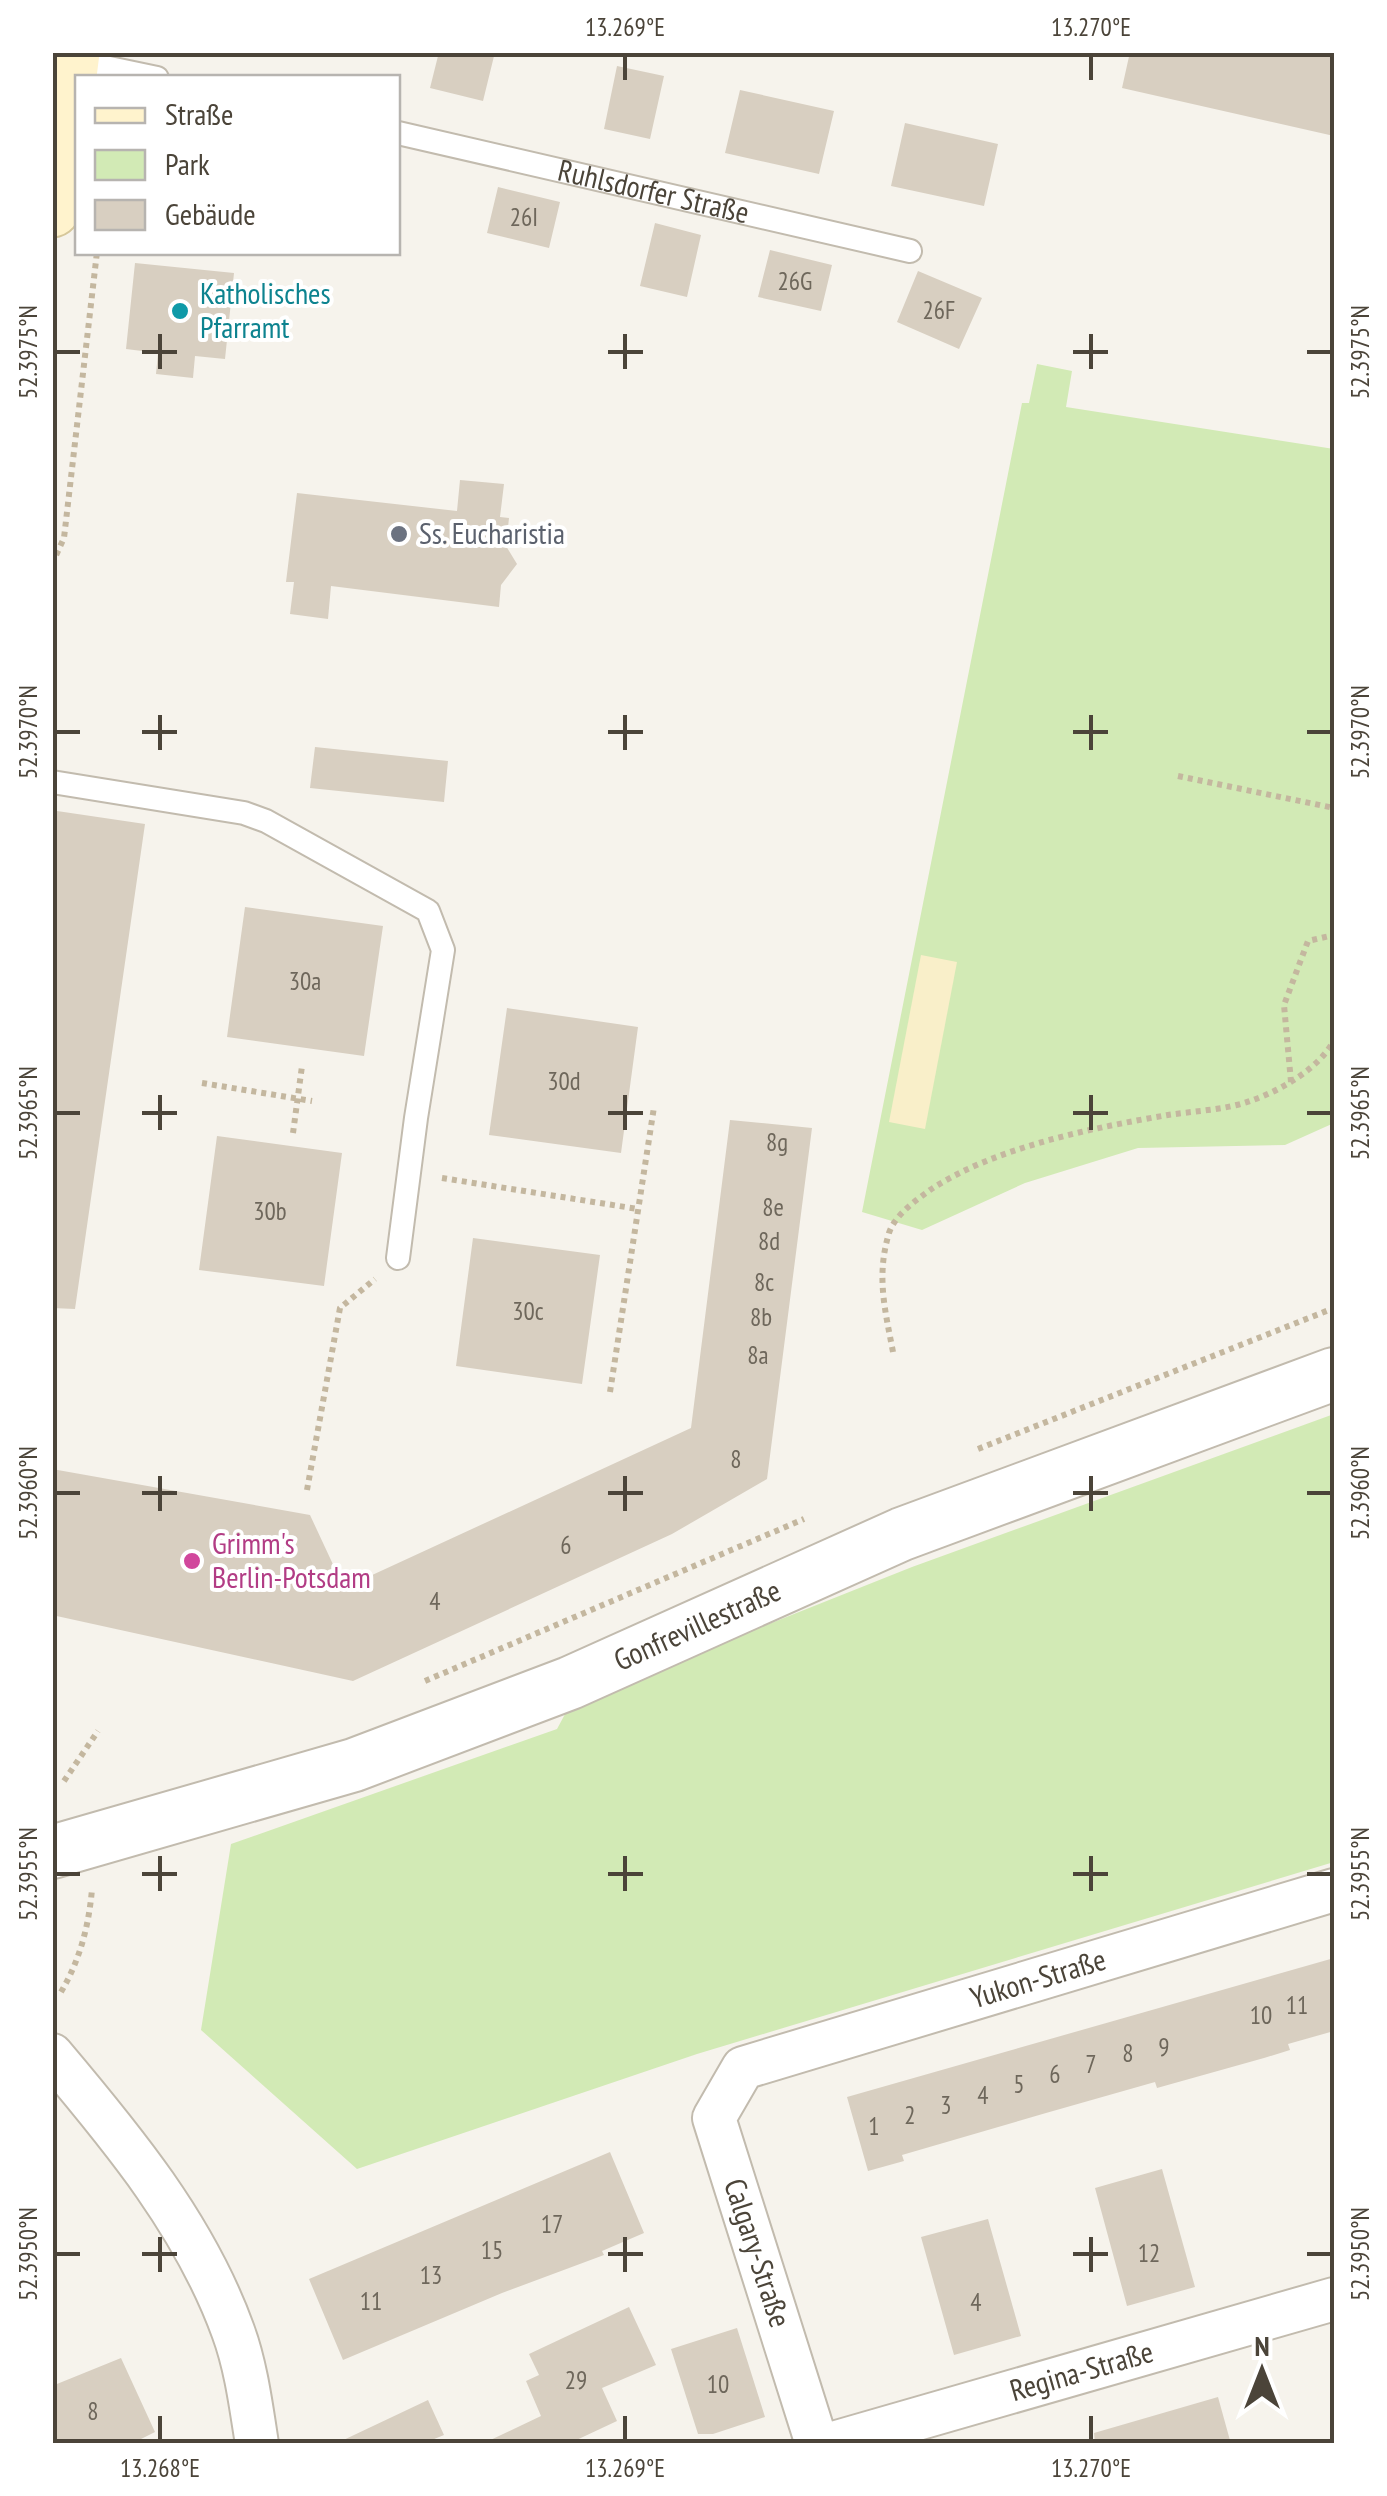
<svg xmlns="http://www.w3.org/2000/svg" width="1387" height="2496" font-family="'PT Sans Narrow',sans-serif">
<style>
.green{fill:#d2eab5}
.sand{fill:#f9efc9}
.building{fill:#d8cfc1}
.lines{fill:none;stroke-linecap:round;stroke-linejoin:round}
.service-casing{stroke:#c2bbae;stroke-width:26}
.minor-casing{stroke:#c2bbae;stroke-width:46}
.tertiary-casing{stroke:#c2bbae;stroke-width:56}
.secondary-casing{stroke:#d6c79b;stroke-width:59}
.path{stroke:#c4b79f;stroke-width:6;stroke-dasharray:5 5;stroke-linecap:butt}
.service{stroke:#fff;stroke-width:22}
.minor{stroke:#fff;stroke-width:42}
.tertiary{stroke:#fff;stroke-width:52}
.secondary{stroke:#fff3cd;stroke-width:55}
.ticks{fill:none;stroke:#4b4439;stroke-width:4}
.culture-dot{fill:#0f9aa8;stroke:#fff;stroke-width:4}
.worship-dot{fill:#6b7280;stroke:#fff;stroke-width:4}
.hotel-dot{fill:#d1479c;stroke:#fff;stroke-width:4}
.labels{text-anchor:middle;stroke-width:8;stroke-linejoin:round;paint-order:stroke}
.number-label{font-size:25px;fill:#6e675b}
.street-label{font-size:30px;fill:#4b4439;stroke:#fff}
.culture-label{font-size:30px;fill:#0d838f;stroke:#fff;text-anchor:start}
.worship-label{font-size:30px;fill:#5b616d;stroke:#fff;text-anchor:start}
.hotel-label{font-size:30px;fill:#b23c85;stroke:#fff;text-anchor:start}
.neatline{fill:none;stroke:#4b4439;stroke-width:4}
.ticks-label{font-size:25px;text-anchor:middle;fill:#4b4439}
</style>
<rect width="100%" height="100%" fill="#f6f3ec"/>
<!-- green -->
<path class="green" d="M 1037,364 L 1072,371 L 1066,407 L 1334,449 L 1334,1123 L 1285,1145 L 1138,1148 L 1025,1183 L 922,1230 L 862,1212 L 1022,403 L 1029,403 Z
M 1334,1414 L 1334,1862 L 697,2054 L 357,2169 L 201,2030 L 231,1844 L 557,1729 L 571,1703 L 912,1567 Z"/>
<!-- sand -->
<path class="sand" d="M 921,955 L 957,962 L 925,1129 L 889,1122 Z"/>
<!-- building -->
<path class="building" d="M 439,52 L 495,52 L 483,101 L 430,88 Z
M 1130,52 L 1334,52 L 1334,136 L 1122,88 Z
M 617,66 L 664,76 L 650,139 L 604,129 Z
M 740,90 L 834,111 L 819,174 L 725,153 Z
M 905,123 L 998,144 L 984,206 L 891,186 Z
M 498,187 L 560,202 L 549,248 L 487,233 Z
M 655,223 L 701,235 L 687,297 L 640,286 Z
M 770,250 L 832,265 L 821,311 L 758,297 Z
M 135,263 L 234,273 L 225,359 L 195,356 L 193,378 L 156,374 L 158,353 L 126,349 Z
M 918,271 L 982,298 L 959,349 L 897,322 Z
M 460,480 L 504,484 L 500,517 L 509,518 L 506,546 L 517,564 L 501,585 L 499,607 L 331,586 L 328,619 L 290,614 L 294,582 L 286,582 L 297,493 L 457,511 Z
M 315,747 L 448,761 L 444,802 L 310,788 Z
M 57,811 L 145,824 L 75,1309 L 52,1308 L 52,844 Z
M 245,907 L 383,926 L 364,1056 L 227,1037 Z
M 507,1008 L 638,1027 L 621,1153 L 489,1135 Z
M 730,1120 L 812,1128 L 767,1479 L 672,1534 L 353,1681 L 52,1615 L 52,1469 L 310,1515 L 344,1588 L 691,1428 Z
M 217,1136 L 342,1153 L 324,1286 L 199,1270 Z
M 473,1238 L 600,1255 L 582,1384 L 456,1366 Z
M 1334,1958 L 1334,2031 L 1288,2044 L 1290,2050 L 1264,2058 L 1157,2088 L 1155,2082 L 1046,2113 L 902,2155 L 904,2161 L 868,2171 L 847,2097 Z
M 610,2152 L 644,2233 L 602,2251 L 604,2255 L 502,2293 L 343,2360 L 309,2279 Z
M 1162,2169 L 1195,2287 L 1127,2306 L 1095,2188 Z
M 988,2219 L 1021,2336 L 954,2355 L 921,2237 Z
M 629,2307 L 656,2365 L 602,2388 L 617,2421 L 568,2444 L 482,2444 L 541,2416 L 526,2381 L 539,2375 L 529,2354 Z
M 737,2328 L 765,2417 L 713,2434 L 698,2434 L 671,2349 Z
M 121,2358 L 155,2432 L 131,2444 L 52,2444 L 52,2386 Z
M 1218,2397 L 1231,2444 L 1095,2444 L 1094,2433 Z
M 428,2400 L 444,2435 L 422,2444 L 335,2444 Z"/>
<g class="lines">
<defs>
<g id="service">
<path d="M 71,60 L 157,78"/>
<path id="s1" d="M 398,133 L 910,251"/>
<path d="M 52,782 L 244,813 L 266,821 L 428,911 L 443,950 L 416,1118 L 398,1258"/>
</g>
<g id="minor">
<path d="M 52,2055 C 123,2139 195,2226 233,2331 C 246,2366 251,2406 257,2444"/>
<path id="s2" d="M 817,2444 L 714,2118 L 743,2068 L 1334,1890"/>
<path id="s3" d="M 830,2444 L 1334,2299"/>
</g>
<g id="tertiary">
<path id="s4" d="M 52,1852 L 354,1765 L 570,1683 L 902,1534 L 1334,1374"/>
</g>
<path id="secondary" d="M 52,209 L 72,52"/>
</defs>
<!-- service casing -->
<use href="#service" class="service-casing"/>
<!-- minor casing -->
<use href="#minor" class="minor-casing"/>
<!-- tertiary casing -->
<use href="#tertiary" class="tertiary-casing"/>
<!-- secondary casing -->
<use href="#secondary" class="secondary-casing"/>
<!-- path -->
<path class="path" d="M 52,564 L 64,538 L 97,252
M 1178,776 L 1334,808
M 1291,1082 L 1284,1005 L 1308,941 L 1334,935
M 202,1083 L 312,1101
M 293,1133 L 302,1066
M 442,1178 L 638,1209
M 893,1352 C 885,1310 876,1276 889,1233 C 895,1215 915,1201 930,1190 C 995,1147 1092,1128 1168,1115 C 1194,1111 1225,1110 1250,1101 C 1280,1091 1320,1068 1334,1040
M 610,1392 L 654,1107
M 978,1449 L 1334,1308
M 307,1490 L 340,1308 L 375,1279
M 425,1681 L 804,1519
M 64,1781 L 98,1731
M 61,1992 C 80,1960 89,1925 92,1889"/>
<!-- service -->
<use href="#service" class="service"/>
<!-- minor -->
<use href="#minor" class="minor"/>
<!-- tertiary -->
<use href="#tertiary" class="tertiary"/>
<!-- secondary -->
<use href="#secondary" class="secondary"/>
</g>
<!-- ticks -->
<path class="ticks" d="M 625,55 L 625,80M 1091,55 L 1091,80M 160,334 L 160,369M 625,334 L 625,369M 1091,334 L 1091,369M 55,352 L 80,352M 142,352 L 177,352M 608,352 L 643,352M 1073,352 L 1108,352M 1307,352 L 1332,352M 160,715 L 160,750M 625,715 L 625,750M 1091,715 L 1091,750M 55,732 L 80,732M 142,732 L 177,732M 608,732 L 643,732M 1073,732 L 1108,732M 1307,732 L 1332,732M 160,1095 L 160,1130M 625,1095 L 625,1130M 1091,1095 L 1091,1130M 55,1113 L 80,1113M 142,1113 L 177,1113M 608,1113 L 643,1113M 1073,1113 L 1108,1113M 1307,1113 L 1332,1113M 160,1476 L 160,1511M 625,1476 L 625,1511M 1091,1476 L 1091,1511M 55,1493 L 80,1493M 142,1493 L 177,1493M 608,1493 L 643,1493M 1073,1493 L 1108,1493M 1307,1493 L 1332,1493M 160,1856 L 160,1891M 625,1856 L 625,1891M 1091,1856 L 1091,1891M 55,1874 L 80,1874M 142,1874 L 177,1874M 608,1874 L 643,1874M 1073,1874 L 1108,1874M 1307,1874 L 1332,1874M 160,2237 L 160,2272M 625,2237 L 625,2272M 1091,2237 L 1091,2272M 55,2254 L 80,2254M 142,2254 L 177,2254M 608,2254 L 643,2254M 1073,2254 L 1108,2254M 1307,2254 L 1332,2254M 160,2416 L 160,2441M 625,2416 L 625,2441M 1091,2416 L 1091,2441"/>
<!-- markers -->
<circle class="culture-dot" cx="180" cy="311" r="10"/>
<circle class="worship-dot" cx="399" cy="534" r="10"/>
<circle class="hotel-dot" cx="192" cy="1561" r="10"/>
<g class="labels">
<!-- number labels -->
<g class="number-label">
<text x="524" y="226">26I</text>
<text x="795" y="290">26G</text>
<text x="939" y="319">26F</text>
<text x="305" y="990">30a</text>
<text x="564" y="1090">30d</text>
<text x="777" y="1151">8g</text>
<text x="773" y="1216">8e</text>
<text x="270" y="1220">30b</text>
<text x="769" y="1250">8d</text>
<text x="764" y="1291">8c</text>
<text x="528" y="1320">30c</text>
<text x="761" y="1326">8b</text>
<text x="758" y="1364">8a</text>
<text x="736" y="1468">8</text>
<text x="566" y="1554">6</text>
<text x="435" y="1610">4</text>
<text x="1297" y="2014">11</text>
<text x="1261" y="2024">10</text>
<text x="1164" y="2056">9</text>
<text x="1128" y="2062">8</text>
<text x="1091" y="2073">7</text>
<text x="1055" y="2083">6</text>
<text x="1019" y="2093">5</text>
<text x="983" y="2104">4</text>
<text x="946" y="2114">3</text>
<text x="910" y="2124">2</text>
<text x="874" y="2135">1</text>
<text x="552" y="2233">17</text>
<text x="492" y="2259">15</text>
<text x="1149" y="2262">12</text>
<text x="431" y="2284">13</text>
<text x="371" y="2310">11</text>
<text x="976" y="2311">4</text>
<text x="576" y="2389">29</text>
<text x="718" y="2393">10</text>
<text x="93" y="2420">8</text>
</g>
<!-- street labels -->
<g class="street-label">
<text dy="10" stroke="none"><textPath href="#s1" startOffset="262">Ruhlsdorfer Straße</textPath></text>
<text dy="10" stroke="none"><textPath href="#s4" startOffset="685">Gonfrevillestraße</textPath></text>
<text dy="10" stroke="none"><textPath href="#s2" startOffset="708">Yukon-Straße</textPath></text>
<text transform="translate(757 2253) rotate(72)" y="10">Calgary-Straße</text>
<text dy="10" stroke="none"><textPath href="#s3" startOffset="262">Regina-Straße</textPath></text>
</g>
<!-- culture labels -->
<g class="culture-label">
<text x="200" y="304">Katholisches<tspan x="200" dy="34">Pfarramt</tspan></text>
</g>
<!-- worship labels -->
<g class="worship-label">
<text x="419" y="544">Ss. Eucharistia</text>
</g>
<!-- hotel labels -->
<g class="hotel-label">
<text x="212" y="1554">Grimm's<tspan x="212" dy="34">Berlin-Potsdam</tspan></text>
</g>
</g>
<!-- border -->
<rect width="1387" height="2496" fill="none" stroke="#ffffff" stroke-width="110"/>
<!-- legend -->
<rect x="75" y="75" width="325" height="180" fill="#ffffff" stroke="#b7b4b0" stroke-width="2.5"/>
<rect x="95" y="108" width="50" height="15" fill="#fff3cd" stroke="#b7b4b0" stroke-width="2.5"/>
<text x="165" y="125" font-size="30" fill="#4b4439">Straße</text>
<rect x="95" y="150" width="50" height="30" fill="#d2eab5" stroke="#b7b4b0" stroke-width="2.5"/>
<text x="165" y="175" font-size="30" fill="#4b4439">Park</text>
<rect x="95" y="200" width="50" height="30" fill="#d8cfc1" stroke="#b7b4b0" stroke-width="2.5"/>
<text x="165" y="225" font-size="30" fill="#4b4439">Gebäude</text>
<!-- north arrow -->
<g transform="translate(1262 2371)" stroke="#ffffff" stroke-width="8" paint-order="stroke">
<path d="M0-8L18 38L0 25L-18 38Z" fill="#4b4439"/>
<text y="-15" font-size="28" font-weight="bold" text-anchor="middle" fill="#4b4439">N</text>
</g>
<rect x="55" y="55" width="1277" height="2386" class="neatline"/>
<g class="ticks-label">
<text x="625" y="36">13.269°E</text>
<text x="1091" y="36">13.270°E</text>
<text transform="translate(28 352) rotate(-90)" y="9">52.3975°N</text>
<text transform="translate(1360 352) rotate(-90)" y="9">52.3975°N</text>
<text transform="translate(28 732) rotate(-90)" y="9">52.3970°N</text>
<text transform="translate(1360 732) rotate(-90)" y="9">52.3970°N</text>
<text transform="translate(28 1113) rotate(-90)" y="9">52.3965°N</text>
<text transform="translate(1360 1113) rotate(-90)" y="9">52.3965°N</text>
<text transform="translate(28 1493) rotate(-90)" y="9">52.3960°N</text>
<text transform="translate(1360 1493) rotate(-90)" y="9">52.3960°N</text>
<text transform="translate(28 1874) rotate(-90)" y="9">52.3955°N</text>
<text transform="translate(1360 1874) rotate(-90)" y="9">52.3955°N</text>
<text transform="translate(28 2254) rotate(-90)" y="9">52.3950°N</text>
<text transform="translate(1360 2254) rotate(-90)" y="9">52.3950°N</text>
<text x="160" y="2477">13.268°E</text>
<text x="625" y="2477">13.269°E</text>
<text x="1091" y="2477">13.270°E</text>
</g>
</svg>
